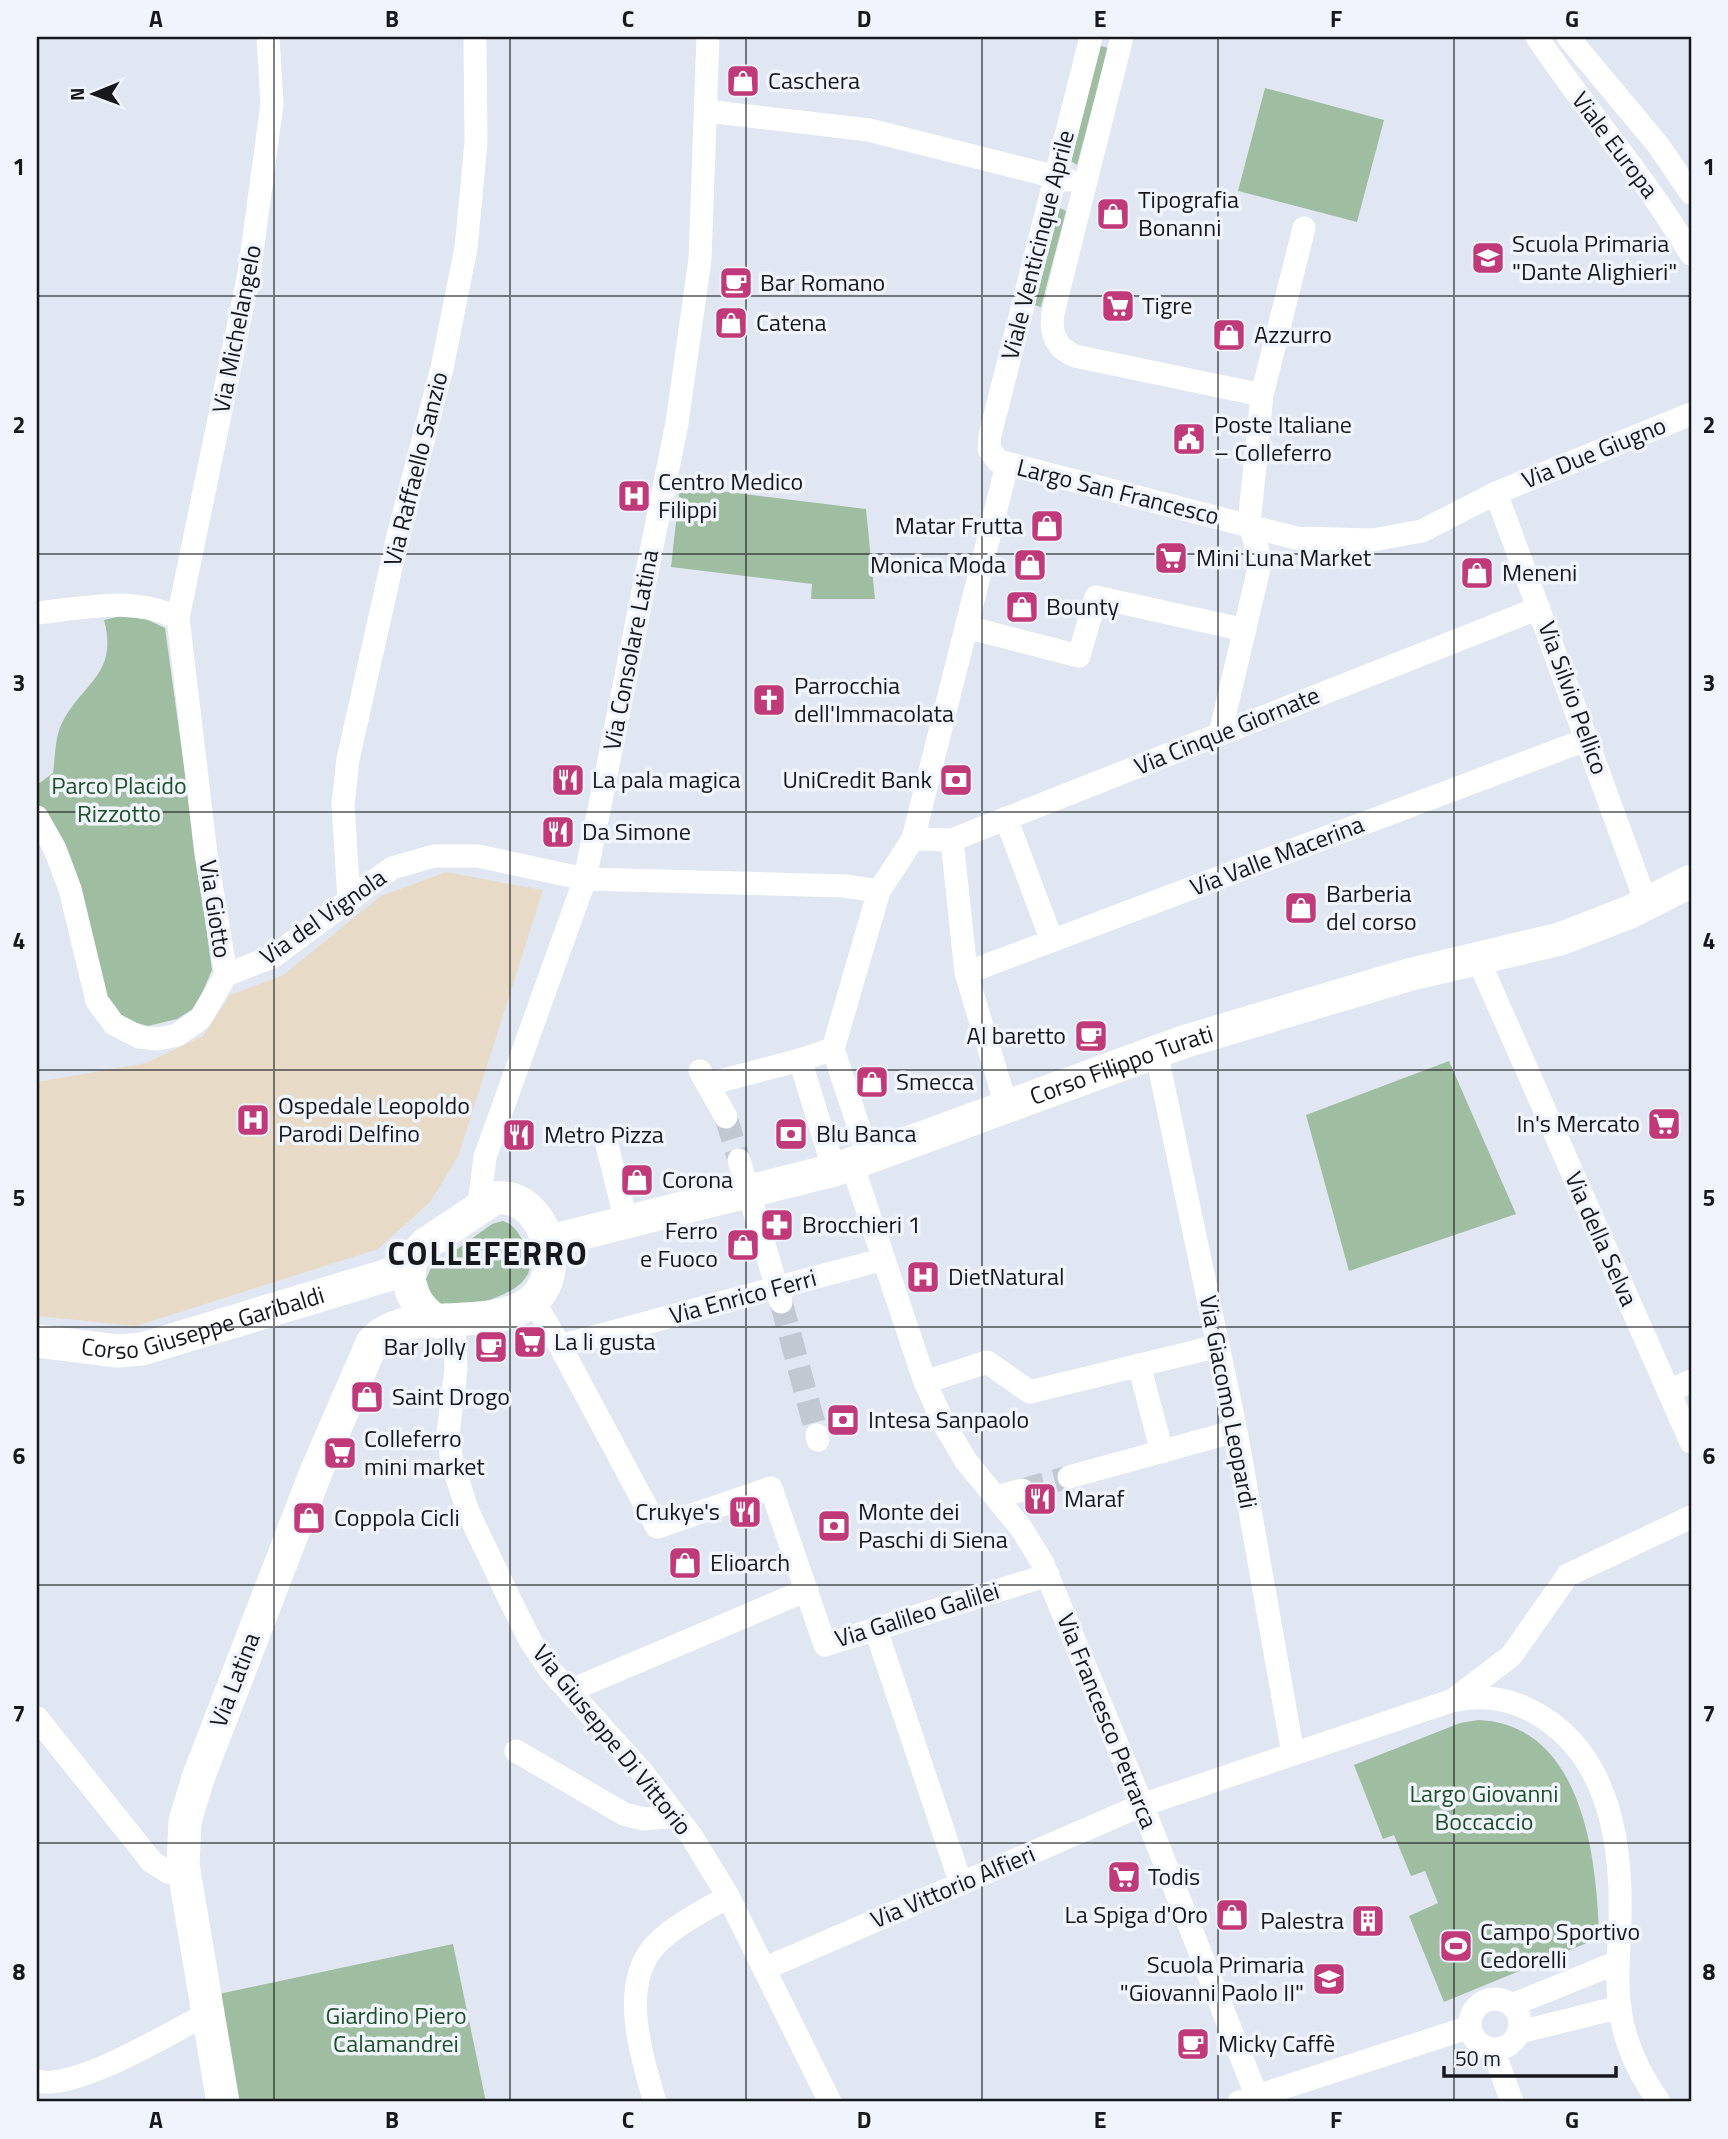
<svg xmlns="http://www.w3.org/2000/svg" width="1728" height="2139" font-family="'Titillium Web',sans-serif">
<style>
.medical{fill:#e7dbc7}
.green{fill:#9fbda1}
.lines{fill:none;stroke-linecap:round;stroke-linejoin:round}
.street-tunnel{stroke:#c2c8d2;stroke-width:23;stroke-dasharray:23 11;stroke-linecap:butt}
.street{stroke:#fff;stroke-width:23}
.secondary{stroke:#fff;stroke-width:33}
.grid{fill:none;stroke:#16181c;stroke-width:2;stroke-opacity:0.55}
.labels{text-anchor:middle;stroke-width:7;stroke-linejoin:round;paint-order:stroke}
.poi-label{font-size:24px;fill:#16181c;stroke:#eff4fd;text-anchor:start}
.street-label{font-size:24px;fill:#16181c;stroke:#eff4fd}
.park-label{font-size:24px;fill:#1e5126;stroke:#eff4fd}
.district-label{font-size:32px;font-weight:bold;letter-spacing:2px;fill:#16181c;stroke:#eff4fd}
.neatline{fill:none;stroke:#16181c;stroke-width:2.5}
.grid-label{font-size:23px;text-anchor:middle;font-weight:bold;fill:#16181c}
</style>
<rect width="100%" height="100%" fill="#e0e7f2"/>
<!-- medical -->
<path class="medical" d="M 446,872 L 543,890 L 458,1157 L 430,1202 L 378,1249 L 136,1326 L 37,1316 L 37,1082 L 146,1063 L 203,1036 L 230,995 L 283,975 L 381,896 Z"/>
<!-- green -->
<path class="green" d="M 1101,46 L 1108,48 L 1077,165 L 1071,161 Z
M 1265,88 L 1384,120 L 1357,222 L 1238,191 Z
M 1060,208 L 1066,211 L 1041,307 L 1034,305 Z
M 680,486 L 866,509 L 875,599 L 811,599 L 812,584 L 671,567 Z
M 121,616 L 146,619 L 165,628 L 212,970 L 196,1007 L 177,1019 L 148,1026 L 126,1020 L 106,999 L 54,826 L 37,805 L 37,785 L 53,773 C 55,759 55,738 61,725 C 81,683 119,675 104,620 Z
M 1449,1061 L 1516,1214 L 1349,1271 L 1306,1115 Z
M 503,1221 C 515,1225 519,1234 525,1244 C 548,1289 490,1299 460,1309 L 453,1310 L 433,1300 L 426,1279 L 431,1268 L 492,1224 Z
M 1478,1720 C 1583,1724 1597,1858 1599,1938 L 1444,2002 L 1409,1916 L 1438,1903 L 1425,1871 L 1411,1876 L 1394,1835 L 1383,1839 L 1354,1765 L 1460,1723 Z
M 453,1944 L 486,2102 L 228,2102 L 205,1997 Z"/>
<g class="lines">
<!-- street-tunnel -->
<path class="street-tunnel" d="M 726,1117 L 739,1160
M 781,1302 L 817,1435
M 1022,1490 L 1069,1477"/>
<!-- street -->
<path class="street" d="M 1091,37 L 990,435 L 989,449 L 998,461 L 1296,538 L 1372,540 L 1422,531 L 1496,493 L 1691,414
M 1122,37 L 1053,313 C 1050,334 1056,348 1075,356 L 1262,395
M 1537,37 C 1586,111 1645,177 1691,254
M 1568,37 L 1658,145 L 1691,193
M 706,111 L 869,130 L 1068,180
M 1496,493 L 1647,905
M 37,613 C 85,608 133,596 178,618
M 966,627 L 1079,656 L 1096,597 L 1245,630
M 1220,734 L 1261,560 L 1249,524 L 1262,395 L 1304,228
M 37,817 L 55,849 L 70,889 L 97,1001 L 114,1024 L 139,1037 L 158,1039 L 177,1035 L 200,1019 L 226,975 L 206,854 L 178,618 L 249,274 L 272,104 L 268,37
M 1006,818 L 1052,941
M 913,839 L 952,840 L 1539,608
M 952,840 L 966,973 L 1007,1108
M 349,899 L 343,805 L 348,759 L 399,532 L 442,368 L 466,248 L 476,143 L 475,37
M 1478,959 L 1691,1442
M 966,973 L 1588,739
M 226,975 L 274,956 L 392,868 L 434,856 L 478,856 L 585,879 L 845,886 L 879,891
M 833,1049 L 879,891 L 913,839 L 1007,465
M 1156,1051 L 1236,1431 L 1293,1754
M 700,1071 L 726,1117
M 708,1084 L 800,1060
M 606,1141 L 626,1221
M 739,1160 L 781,1302
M 852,1164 L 925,1382 L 944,1424 L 966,1461 L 1021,1528 L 1042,1562 L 1142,1805 L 1259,2102
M 834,1170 L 800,1060 L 833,1049 L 869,1158
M 479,1205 L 485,1157 L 585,879 L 677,423 L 700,259 L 708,37
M 533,1300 L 560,1346 L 657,1527 L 771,1488 L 825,1645 L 1048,1575
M 454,1321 L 456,1370 L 448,1433 L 452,1462 L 468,1512 L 511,1602 L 531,1642 L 551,1671 L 643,1773 L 692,1837 L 728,1896 L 830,2102
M 560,1346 L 884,1259
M 1139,1365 L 1162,1452
M 925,1382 L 987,1362 L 1030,1392 L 1218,1346
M 1669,1391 L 1691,1381
M 817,1435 L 818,1440
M 1069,1477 L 1236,1431
M 996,1497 L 1022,1490
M 876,1630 L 961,1884
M 569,1691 L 807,1590
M 1457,1697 L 1511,1656 L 1568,1575 L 1691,1517
M 37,1718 L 152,1862 L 168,1872 L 184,1873
M 516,1751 L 624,1814 L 644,1819 L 676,1816
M 764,1969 L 1142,1805 L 1451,1701 C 1489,1693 1520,1700 1551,1723 C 1611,1767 1622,1851 1620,1920 C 1619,1953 1615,1988 1622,2021 C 1628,2050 1642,2078 1659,2102
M1470 2024a25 25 0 1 1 50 0a25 25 0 1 1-50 0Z
M 1512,2005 L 1618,1962
M 1520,2032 L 1620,2007
M 1493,2049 L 1512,2102
M 37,2081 C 76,2091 169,2033 207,2014
M 655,2102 C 642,2059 620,1989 652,1949 C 671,1926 703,1912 728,1896
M 1239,2102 L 1470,2027"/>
<!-- secondary -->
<g class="secondary">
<path id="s1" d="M 547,1242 L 834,1170 L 1183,1042 L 1408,975 L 1560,939 L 1630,912 L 1691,881"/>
<path d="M 412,1257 C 404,1286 413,1304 437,1322"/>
<path id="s2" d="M 37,1341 L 118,1351 L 142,1349 L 388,1275 L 404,1267 L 427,1243 L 495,1198 C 545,1192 569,1273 531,1302 C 486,1335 405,1303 372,1343 L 316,1472 L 198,1778 L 185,1821 L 183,1865 L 223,2102"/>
</g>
</g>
<!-- grid -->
<path class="grid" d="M 274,37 L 274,2102M 510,37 L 510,2102M 746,37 L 746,2102M 982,37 L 982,2102M 1218,37 L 1218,2102M 1454,37 L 1454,2102M 37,296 L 1691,296M 37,554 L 1691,554M 37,812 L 1691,812M 37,1070 L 1691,1070M 37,1327 L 1691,1327M 37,1585 L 1691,1585M 37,1843 L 1691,1843"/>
<!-- icons -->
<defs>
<symbol id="shop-square" viewBox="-11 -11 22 22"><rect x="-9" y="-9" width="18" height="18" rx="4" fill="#c03979" stroke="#eff4fd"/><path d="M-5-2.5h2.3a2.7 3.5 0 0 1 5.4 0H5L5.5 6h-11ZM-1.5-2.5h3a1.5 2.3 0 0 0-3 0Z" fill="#fff"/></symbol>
<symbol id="school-square" viewBox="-11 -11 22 22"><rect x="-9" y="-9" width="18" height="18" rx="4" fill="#c03979" stroke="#eff4fd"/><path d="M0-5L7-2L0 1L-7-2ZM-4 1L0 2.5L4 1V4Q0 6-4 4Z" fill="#fff"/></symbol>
<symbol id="cafe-square" viewBox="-11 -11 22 22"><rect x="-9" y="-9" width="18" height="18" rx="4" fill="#c03979" stroke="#eff4fd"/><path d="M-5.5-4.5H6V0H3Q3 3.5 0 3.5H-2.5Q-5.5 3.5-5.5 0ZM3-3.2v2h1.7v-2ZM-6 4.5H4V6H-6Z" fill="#fff"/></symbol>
<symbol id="supermarket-square" viewBox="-11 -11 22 22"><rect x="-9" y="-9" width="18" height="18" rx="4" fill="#c03979" stroke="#eff4fd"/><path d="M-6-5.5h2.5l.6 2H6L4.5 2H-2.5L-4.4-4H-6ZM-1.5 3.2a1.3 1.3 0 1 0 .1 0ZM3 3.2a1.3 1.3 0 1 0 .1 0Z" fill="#fff"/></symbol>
<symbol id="civic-square" viewBox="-11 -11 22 22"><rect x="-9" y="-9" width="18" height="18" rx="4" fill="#c03979" stroke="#eff4fd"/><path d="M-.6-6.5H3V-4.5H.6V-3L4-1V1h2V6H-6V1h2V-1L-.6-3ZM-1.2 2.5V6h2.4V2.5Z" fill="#fff"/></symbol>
<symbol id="hospital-square" viewBox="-11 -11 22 22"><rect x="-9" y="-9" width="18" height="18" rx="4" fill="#c03979" stroke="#eff4fd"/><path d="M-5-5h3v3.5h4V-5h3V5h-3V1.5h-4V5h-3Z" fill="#fff"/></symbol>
<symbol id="church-square" viewBox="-11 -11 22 22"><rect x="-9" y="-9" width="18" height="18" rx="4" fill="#c03979" stroke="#eff4fd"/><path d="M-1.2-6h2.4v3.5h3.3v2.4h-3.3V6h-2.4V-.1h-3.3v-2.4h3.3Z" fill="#fff"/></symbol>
<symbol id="restaurant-square" viewBox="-11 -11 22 22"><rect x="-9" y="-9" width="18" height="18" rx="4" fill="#c03979" stroke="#eff4fd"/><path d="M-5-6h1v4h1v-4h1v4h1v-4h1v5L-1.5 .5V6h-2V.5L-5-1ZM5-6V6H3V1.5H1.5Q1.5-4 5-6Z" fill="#fff"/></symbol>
<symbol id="bank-square" viewBox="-11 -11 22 22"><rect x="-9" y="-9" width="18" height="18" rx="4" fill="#c03979" stroke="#eff4fd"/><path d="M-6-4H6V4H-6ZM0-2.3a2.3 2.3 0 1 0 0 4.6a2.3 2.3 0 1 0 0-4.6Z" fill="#fff"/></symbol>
<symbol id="pharmacy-square" viewBox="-11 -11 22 22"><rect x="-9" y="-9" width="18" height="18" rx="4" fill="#c03979" stroke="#eff4fd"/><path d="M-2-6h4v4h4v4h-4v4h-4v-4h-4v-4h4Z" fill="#fff"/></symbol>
<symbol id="building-square" viewBox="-11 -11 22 22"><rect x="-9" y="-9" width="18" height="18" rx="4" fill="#c03979" stroke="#eff4fd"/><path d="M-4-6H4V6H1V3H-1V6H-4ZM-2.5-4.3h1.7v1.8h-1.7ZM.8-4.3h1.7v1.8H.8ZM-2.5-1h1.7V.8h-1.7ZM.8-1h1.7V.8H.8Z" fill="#fff"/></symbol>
<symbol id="stadium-square" viewBox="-11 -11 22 22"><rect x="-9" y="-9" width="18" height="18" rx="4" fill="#c03979" stroke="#eff4fd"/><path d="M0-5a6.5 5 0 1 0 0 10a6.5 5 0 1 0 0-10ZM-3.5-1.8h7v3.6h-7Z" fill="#fff"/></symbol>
</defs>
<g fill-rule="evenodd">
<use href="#shop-square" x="724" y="62" width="38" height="38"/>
<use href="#shop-square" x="1094" y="195" width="38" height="38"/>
<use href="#school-square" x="1469" y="239" width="38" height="38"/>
<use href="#cafe-square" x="717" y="264" width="38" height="38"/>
<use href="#supermarket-square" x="1099" y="287" width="38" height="38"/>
<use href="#shop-square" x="712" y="304" width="38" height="38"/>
<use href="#shop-square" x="1210" y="316" width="38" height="38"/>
<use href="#civic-square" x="1170" y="420" width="38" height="38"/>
<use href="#hospital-square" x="615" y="477" width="38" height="38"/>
<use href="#shop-square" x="1028" y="507" width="38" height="38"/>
<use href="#supermarket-square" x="1152" y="539" width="38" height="38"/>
<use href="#shop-square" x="1011" y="546" width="38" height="38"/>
<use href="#shop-square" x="1458" y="554" width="38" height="38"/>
<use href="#shop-square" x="1003" y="588" width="38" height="38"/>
<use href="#church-square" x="750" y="681" width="38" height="38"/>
<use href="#restaurant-square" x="549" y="761" width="38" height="38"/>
<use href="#bank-square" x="937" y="761" width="38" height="38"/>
<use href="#restaurant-square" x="539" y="813" width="38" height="38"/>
<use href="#shop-square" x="1282" y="889" width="38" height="38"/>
<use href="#cafe-square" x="1072" y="1017" width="38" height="38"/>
<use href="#shop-square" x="853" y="1063" width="38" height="38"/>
<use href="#hospital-square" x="234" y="1101" width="38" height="38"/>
<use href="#supermarket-square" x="1645" y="1105" width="38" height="38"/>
<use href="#bank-square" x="772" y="1115" width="38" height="38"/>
<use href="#restaurant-square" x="500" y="1116" width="38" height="38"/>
<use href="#shop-square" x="618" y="1161" width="38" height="38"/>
<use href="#pharmacy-square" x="758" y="1206" width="38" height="38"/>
<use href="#shop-square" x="724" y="1226" width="38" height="38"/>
<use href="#hospital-square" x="904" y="1258" width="38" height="38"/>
<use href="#supermarket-square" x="511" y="1323" width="38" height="38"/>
<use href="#cafe-square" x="472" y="1328" width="38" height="38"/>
<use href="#shop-square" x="348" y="1378" width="38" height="38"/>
<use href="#bank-square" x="824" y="1401" width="38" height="38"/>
<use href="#supermarket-square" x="321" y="1434" width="38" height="38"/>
<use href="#restaurant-square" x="1021" y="1480" width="38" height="38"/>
<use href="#restaurant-square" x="726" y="1493" width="38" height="38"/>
<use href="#shop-square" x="290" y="1499" width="38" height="38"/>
<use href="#bank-square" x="815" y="1507" width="38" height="38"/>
<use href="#shop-square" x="666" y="1544" width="38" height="38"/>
<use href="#supermarket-square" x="1105" y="1858" width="38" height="38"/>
<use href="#shop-square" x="1213" y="1896" width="38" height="38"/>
<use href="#building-square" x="1349" y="1902" width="38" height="38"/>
<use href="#stadium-square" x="1437" y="1927" width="38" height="38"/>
<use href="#school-square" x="1310" y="1960" width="38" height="38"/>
<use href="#cafe-square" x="1174" y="2025" width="38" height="38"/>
</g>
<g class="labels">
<!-- poi labels -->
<g class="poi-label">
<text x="768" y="89">Caschera</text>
<text x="1138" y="208">Tipografia<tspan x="1138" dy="28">Bonanni</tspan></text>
<text x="1512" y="252">Scuola Primaria<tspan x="1512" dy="28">"Dante Alighieri"</tspan></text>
<text x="760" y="291">Bar Romano</text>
<text x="1142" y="314">Tigre</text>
<text x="756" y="331">Catena</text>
<text x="1254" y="343">Azzurro</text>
<text x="1214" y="433">Poste Italiane<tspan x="1214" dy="28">– Colleferro</tspan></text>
<text x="658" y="490">Centro Medico<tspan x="658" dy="28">Filippi</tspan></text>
<text x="1023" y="534" text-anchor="end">Matar Frutta</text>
<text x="1196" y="566">Mini Luna Market</text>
<text x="1006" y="573" text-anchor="end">Monica Moda</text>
<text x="1502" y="581">Meneni</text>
<text x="1046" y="615">Bounty</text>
<text x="794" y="694">Parrocchia<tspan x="794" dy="28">dell'Immacolata</tspan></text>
<text x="592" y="788">La pala magica</text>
<text x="932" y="788" text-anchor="end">UniCredit Bank</text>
<text x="582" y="840">Da Simone</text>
<text x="1326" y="902">Barberia<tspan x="1326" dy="28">del corso</tspan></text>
<text x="1066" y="1044" text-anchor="end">Al baretto</text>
<text x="896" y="1090">Smecca</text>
<text x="278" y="1114">Ospedale Leopoldo<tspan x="278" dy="28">Parodi Delfino</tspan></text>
<text x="1640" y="1132" text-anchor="end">In's Mercato</text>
<text x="816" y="1142">Blu Banca</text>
<text x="544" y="1143">Metro Pizza</text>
<text x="662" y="1188">Corona</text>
<text x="802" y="1233">Brocchieri 1</text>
<text x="718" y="1239" text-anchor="end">Ferro<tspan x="718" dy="28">e Fuoco</tspan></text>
<text x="948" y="1285">DietNatural</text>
<text x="554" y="1350">La li gusta</text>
<text x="466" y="1355" text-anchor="end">Bar Jolly</text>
<text x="392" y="1405">Saint Drogo</text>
<text x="868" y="1428">Intesa Sanpaolo</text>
<text x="364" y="1447">Colleferro<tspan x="364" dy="28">mini market</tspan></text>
<text x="1064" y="1507">Maraf</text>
<text x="720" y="1520" text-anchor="end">Crukye's</text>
<text x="858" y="1520">Monte dei<tspan x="858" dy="28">Paschi di Siena</tspan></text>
<text x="334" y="1526">Coppola Cicli</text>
<text x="710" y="1571">Elioarch</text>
<text x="1148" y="1885">Todis</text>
<text x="1208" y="1923" text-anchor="end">La Spiga d'Oro</text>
<text x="1344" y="1929" text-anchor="end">Palestra</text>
<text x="1480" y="1940">Campo Sportivo<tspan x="1480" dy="28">Cedorelli</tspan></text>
<text x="1304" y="1973" text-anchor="end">Scuola Primaria<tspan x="1304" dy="28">"Giovanni Paolo II"</tspan></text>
<text x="1218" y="2052">Micky Caffè</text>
</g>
<!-- street labels -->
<g class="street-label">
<text transform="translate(1615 145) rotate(53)" y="8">Viale Europa</text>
<text transform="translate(1038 245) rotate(-76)" y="8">Viale Venticinque Aprile</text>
<text transform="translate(237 329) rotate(-79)" y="8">Via Michelangelo</text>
<text transform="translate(1594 453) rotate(-22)" y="8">Via Due Giugno</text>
<text transform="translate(416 469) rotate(-76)" y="8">Via Raffaello Sanzio</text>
<text transform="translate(1118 492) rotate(14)" y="8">Largo San Francesco</text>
<text transform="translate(631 650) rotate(-79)" y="8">Via Consolare Latina</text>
<text transform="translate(1573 698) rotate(70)" y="8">Via Silvio Pellico</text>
<text transform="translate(1227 731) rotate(-22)" y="8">Via Cinque Giornate</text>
<text transform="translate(1277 856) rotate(-21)" y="8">Via Valle Macerina</text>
<text transform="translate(215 909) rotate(81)" y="8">Via Giotto</text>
<text transform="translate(323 917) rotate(-35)" y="8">Via del Vignola</text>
<text dy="8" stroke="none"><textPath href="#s1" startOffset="602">Corso Filippo Turati</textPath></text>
<text transform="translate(1601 1239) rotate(66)" y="8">Via della Selva</text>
<text transform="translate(743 1297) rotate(-15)" y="8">Via Enrico Ferri</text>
<text dy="8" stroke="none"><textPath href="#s2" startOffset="170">Corso Giuseppe Garibaldi</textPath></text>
<text transform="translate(1228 1402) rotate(79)" y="8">Via Giacomo Leopardi</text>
<text transform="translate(917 1615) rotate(-17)" y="8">Via Galileo Galilei</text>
<text transform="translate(235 1680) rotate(-69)" y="8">Via Latina</text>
<text transform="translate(1107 1721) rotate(68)" y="8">Via Francesco Petrarca</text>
<text transform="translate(612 1740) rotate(51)" y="8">Via Giuseppe Di Vittorio</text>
<text transform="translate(953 1887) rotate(-23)" y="8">Via Vittorio Alfieri</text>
</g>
<!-- park labels -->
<g class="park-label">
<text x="119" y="794">Parco Placido<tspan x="119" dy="28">Rizzotto</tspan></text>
<text x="1484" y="1802">Largo Giovanni<tspan x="1484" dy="28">Boccaccio</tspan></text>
<text x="396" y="2024">Giardino Piero<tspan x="396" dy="28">Calamandrei</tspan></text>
</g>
<!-- district labels -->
<g class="district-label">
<text x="488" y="1265">COLLEFERRO</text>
</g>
</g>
<!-- border -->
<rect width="1728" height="2139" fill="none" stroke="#eff4fd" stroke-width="77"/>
<!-- north arrow -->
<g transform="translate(94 94) rotate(269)" stroke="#eff4fd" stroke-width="5" paint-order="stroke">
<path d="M0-5L12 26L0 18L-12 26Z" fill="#16181c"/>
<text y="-10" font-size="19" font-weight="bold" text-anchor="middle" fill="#16181c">N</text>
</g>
<!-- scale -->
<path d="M1444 2066v10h172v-10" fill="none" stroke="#16181c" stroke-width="3.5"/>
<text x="1455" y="2066" font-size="21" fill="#16181c" stroke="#eff4fd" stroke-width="5" paint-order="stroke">50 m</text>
<rect x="38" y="38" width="1652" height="2062" class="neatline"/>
<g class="grid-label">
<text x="156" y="27">A</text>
<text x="392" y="27">B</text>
<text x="628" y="27">C</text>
<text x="864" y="27">D</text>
<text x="1100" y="27">E</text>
<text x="1336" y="27">F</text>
<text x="1572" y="27">G</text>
<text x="19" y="175">1</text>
<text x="1709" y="175">1</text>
<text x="19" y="433">2</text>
<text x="1709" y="433">2</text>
<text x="19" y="691">3</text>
<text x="1709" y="691">3</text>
<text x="19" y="949">4</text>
<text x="1709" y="949">4</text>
<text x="19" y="1206">5</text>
<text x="1709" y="1206">5</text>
<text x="19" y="1464">6</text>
<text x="1709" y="1464">6</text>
<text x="19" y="1722">7</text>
<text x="1709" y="1722">7</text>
<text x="19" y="1980">8</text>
<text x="1709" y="1980">8</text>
<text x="156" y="2128">A</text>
<text x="392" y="2128">B</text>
<text x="628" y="2128">C</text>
<text x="864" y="2128">D</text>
<text x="1100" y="2128">E</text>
<text x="1336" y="2128">F</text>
<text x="1572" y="2128">G</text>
</g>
</svg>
